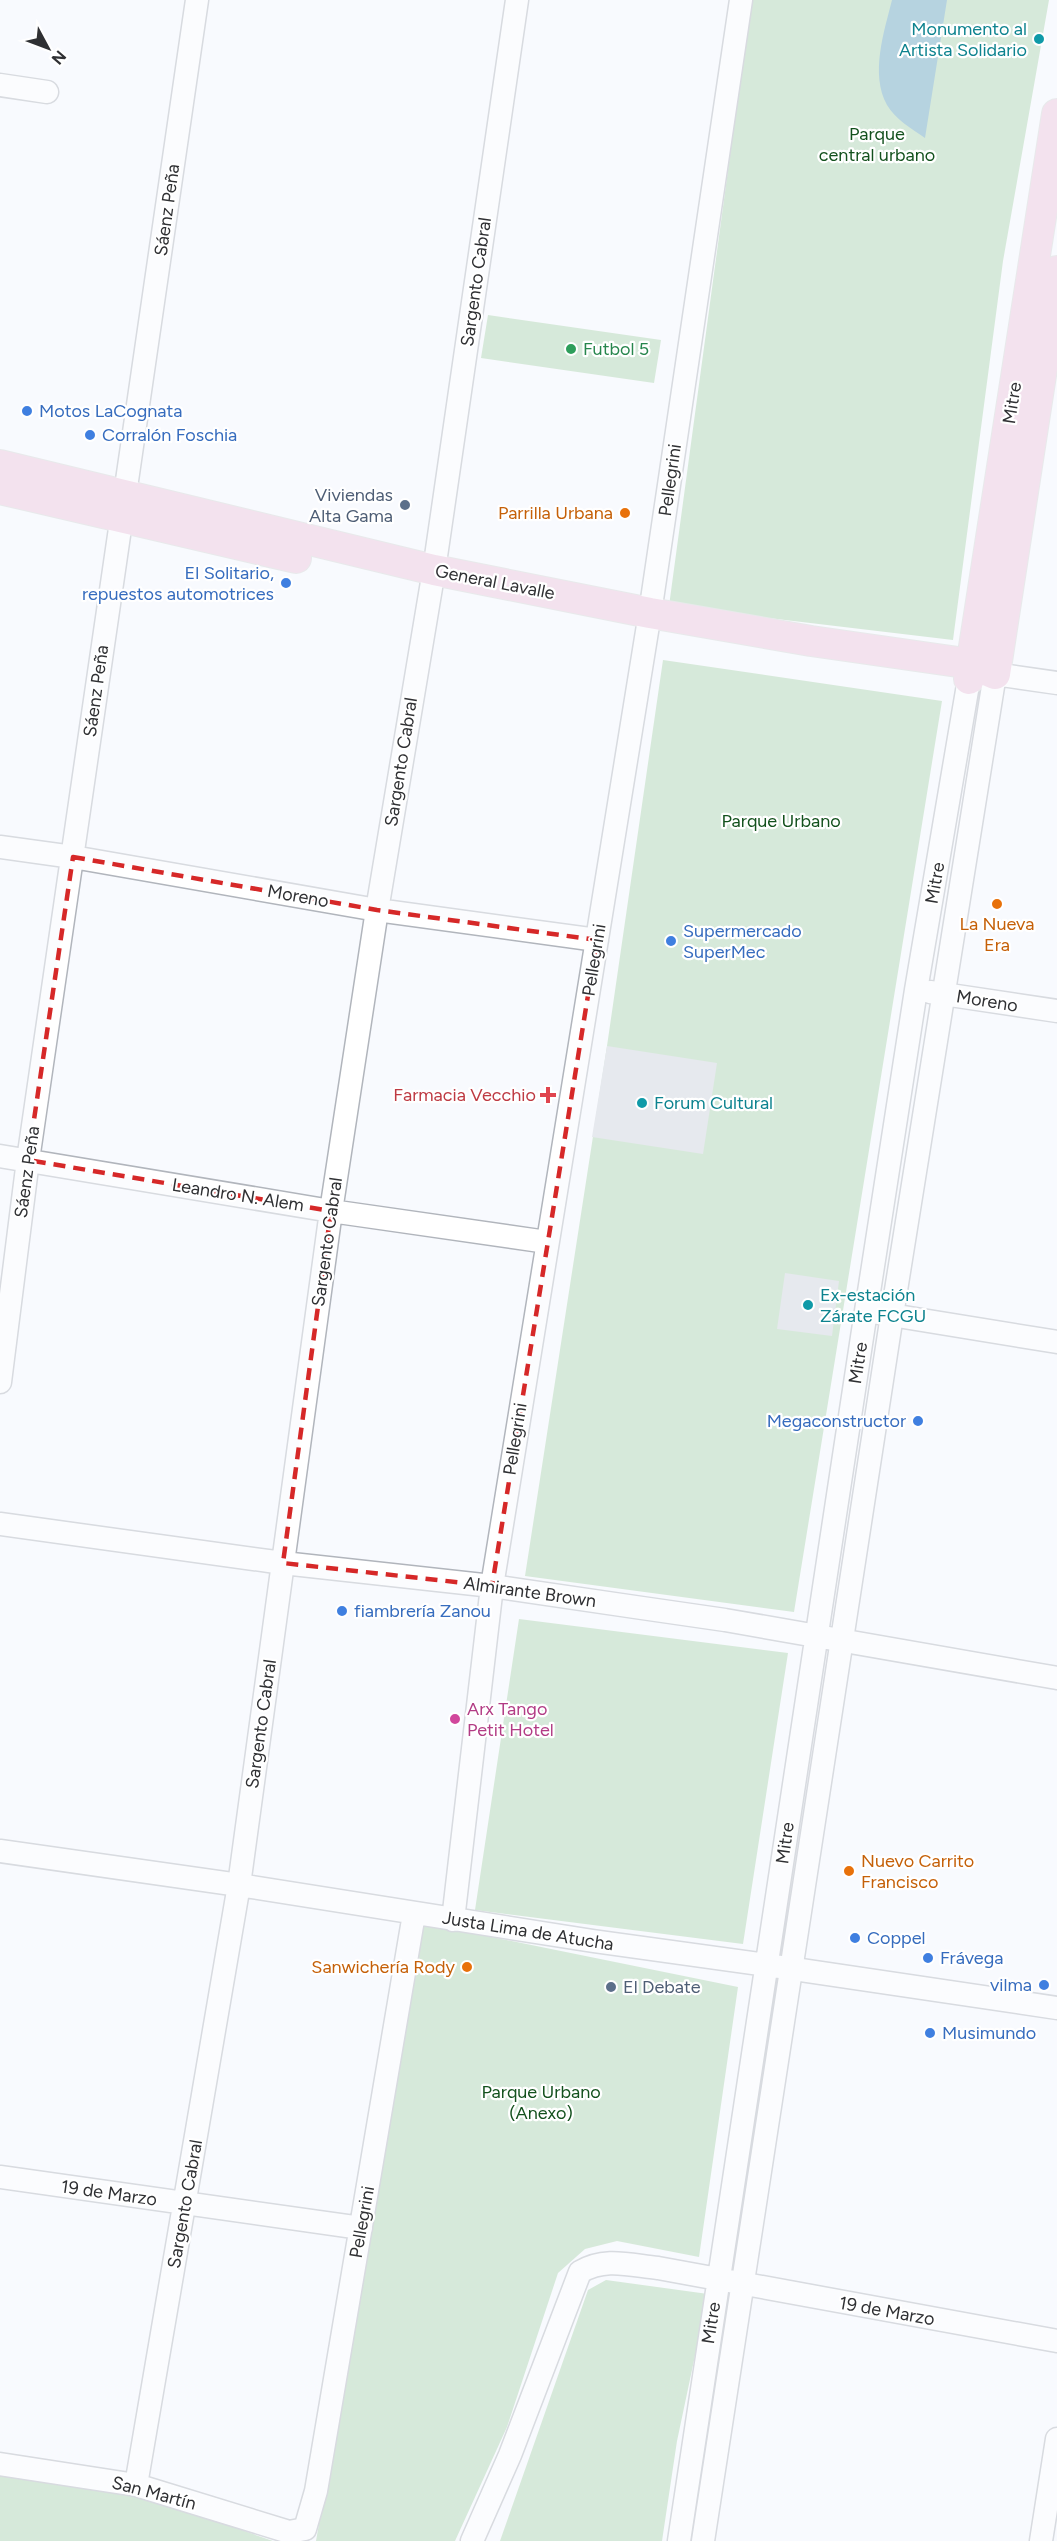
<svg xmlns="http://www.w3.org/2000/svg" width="1057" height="2541" font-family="Figtree,sans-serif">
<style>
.green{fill:#aed5af}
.water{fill:#67a4bd}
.building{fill:#d0d4db}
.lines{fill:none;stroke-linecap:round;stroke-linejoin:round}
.minor-casing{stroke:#b1b5bc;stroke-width:25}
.major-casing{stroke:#d5d6d6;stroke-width:32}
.minor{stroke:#fff;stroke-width:22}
.major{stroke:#eec6db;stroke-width:30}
.marked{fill:none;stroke:#d62828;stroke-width:4.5;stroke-dasharray:12 8;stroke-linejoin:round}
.culture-dot{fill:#0f9aa8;stroke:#fff;stroke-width:2}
.leisure-dot{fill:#2e9e5b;stroke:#fff;stroke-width:2}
.shop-dot{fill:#3f7fe0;stroke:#fff;stroke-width:2}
.service-dot{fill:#5c6f8a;stroke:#fff;stroke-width:2}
.food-dot{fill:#e8710a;stroke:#fff;stroke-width:2}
.health-dot{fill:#e0444e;stroke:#fff;stroke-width:2}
.hotel-dot{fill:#d1479c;stroke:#fff;stroke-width:2}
.labels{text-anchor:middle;stroke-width:4.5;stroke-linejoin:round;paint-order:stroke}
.culture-label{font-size:18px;fill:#0d838f;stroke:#fff;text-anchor:start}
.park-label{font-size:18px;fill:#13511d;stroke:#fff}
.street-label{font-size:18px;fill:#2f3033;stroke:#fff}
.leisure-label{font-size:18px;fill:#27864d;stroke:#fff;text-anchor:start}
.shop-label{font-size:18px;fill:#366cbe;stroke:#fff;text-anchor:start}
.service-label{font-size:18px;fill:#4e5e75;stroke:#fff;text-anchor:end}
.food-label{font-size:18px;fill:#c56008;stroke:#fff;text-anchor:end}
.health-label{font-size:18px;fill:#be3a42;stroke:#fff;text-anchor:end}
.hotel-label{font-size:18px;fill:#b23c85;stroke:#fff;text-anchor:start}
</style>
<rect width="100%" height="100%" fill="#f8fafe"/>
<!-- green -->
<path class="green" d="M 751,0 L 1049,0 L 1003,261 L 953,640 L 669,606 Z
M 488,315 L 661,340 L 654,383 L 481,358 Z
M 663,660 L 942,701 L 794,1612 L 525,1576 L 607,1046 Z
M 519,1619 L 788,1653 L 743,1944 L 475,1910 Z
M 413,1921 L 738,1987 L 699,2257 L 617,2241 L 585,2249 L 558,2273 L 507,2427 L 455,2541 L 316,2541 L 370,2230 Z
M 606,2280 L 708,2294 L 677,2441 L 662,2541 L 500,2541 L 588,2290 Z
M 0,2475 L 140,2495 L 273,2541 L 0,2541 Z"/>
<!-- water -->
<path class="water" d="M 892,0 L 947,0 L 925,138 C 912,129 895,119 887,105 C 870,74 884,32 892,0 Z"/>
<!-- building -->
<path class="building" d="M 607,1046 L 717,1063 L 703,1154 L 592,1137 Z
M 785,1273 L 839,1281 L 832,1336 L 777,1329 Z"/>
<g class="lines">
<defs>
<path id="minor" d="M 0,85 L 47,92
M 0,847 L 73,857 L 377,910 L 597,940
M 930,992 L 1057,1011
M 0,1156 L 331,1211 L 547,1242
M 879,1313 L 1057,1342
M 0,1382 L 28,1160 L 197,0
M 0,1524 L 283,1563 L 492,1586 L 642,1608 L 725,1620 L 1057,1678
M 0,1851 L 239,1885 L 593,1941 L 767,1965 L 1057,2008
M 453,1920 L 492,1586 L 650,613 L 741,0
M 0,2177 L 361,2228
M 0,2464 L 136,2485 L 289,2532 L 305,2529 L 316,2491 L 414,1914
M 136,2485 L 239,1885 L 331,1211 L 377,910 L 434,570 L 517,0
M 472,2541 L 510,2455 L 580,2272 C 605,2257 629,2265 658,2268 L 1057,2341
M 679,2541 L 866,1311 L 916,990 L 969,679
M 703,2541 L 892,1315 L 995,674 L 1057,683
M 1041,2541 L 1057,2439"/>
<path id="major" d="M 0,465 L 434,570 L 650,613 L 811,641 L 972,664 L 995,674
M 0,489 L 296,558
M 995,674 L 1057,271
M 969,679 L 1057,114"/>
</defs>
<!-- minor casing -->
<use href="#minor" class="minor-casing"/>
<!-- major casing -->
<use href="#major" class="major-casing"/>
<!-- minor -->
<use href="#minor" class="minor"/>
<!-- major -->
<use href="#major" class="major"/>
</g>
<!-- marked area -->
<path d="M0 0H1057V2541H0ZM 73,857 L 377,910 L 597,940 L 492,1586 L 283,1563 L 331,1211 L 28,1160 Z" fill="#f8fafe" fill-opacity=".55" fill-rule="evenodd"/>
<path class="marked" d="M 73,857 L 377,910 L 597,940 L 492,1586 L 283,1563 L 331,1211 L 28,1160 Z"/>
<!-- markers -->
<g class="culture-dot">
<circle cx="1039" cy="39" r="6"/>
<circle cx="642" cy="1103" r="6"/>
<circle cx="808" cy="1305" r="6"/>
</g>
<circle class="leisure-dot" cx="571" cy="349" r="6"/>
<g class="shop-dot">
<circle cx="27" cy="411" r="6"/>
<circle cx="90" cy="435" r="6"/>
<circle cx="286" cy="583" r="6"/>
<circle cx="671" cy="941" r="6"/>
<circle cx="918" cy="1421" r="6"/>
<circle cx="342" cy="1611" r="6"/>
<circle cx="855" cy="1938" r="6"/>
<circle cx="928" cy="1958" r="6"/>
<circle cx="1044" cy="1985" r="6"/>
<circle cx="930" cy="2033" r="6"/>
</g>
<g class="service-dot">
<circle cx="405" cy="505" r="6"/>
<circle cx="611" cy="1987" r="6"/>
</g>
<g class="food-dot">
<circle cx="625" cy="513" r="6"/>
<circle cx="997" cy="904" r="6"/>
<circle cx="849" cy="1871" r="6"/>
<circle cx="467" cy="1967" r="6"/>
</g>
<path class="health-dot" d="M545 1086h6v6h6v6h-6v6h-6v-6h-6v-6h6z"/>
<circle class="hotel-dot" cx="455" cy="1719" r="6"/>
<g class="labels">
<!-- culture labels -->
<g class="culture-label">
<text x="1027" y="35" text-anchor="end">Monumento al<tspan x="1027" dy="21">Artista Solidario</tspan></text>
<text x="654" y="1109">Forum Cultural</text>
<text x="820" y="1301">Ex-estación<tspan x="820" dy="21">Zárate FCGU</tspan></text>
</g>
<!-- park labels -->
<g class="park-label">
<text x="877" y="140">Parque<tspan x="877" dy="21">central urbano</tspan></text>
<text x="781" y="827">Parque Urbano</text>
<text x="541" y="2098">Parque Urbano<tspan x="541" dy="21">(Anexo)</tspan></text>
</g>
<!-- street labels -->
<g class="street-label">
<text transform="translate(167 210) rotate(-82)" y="6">Sáenz Peña</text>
<text transform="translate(476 282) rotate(-82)" y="6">Sargento Cabral</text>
<text transform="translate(1012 403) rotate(-81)" y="6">Mitre</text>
<text transform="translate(670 480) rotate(-82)" y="6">Pellegrini</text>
<text transform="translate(495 582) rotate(11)" y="6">General Lavalle</text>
<text transform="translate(96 691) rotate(-82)" y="6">Sáenz Peña</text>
<text transform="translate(401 762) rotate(-81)" y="6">Sargento Cabral</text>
<text transform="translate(935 883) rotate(-80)" y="6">Mitre</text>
<text transform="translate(298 896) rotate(10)" y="6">Moreno</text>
<text transform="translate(594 960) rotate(-81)" y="6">Pellegrini</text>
<text transform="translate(987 1001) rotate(9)" y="6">Moreno</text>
<text transform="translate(27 1172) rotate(-82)" y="6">Sáenz Peña</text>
<text transform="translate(238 1195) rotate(9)" y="6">Leandro N. Alem</text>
<text transform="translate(327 1242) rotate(-82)" y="6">Sargento Cabral</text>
<text transform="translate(858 1363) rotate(-81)" y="6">Mitre</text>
<text transform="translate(515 1439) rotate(-81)" y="6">Pellegrini</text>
<text transform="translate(530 1592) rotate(8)" y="6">Almirante Brown</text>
<text transform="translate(261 1724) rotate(-82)" y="6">Sargento Cabral</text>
<text transform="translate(785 1843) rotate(-82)" y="6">Mitre</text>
<text transform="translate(528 1931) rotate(9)" y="6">Justa Lima de Atucha</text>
<text transform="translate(109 2193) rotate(8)" y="6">19 de Marzo</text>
<text transform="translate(185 2204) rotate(-80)" y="6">Sargento Cabral</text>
<text transform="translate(362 2222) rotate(-80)" y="6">Pellegrini</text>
<text transform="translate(887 2311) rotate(10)" y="6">19 de Marzo</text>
<text transform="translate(711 2323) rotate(-81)" y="6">Mitre</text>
<text transform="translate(154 2493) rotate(15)" y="6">San Martín</text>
</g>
<!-- leisure labels -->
<g class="leisure-label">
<text x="583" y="355">Futbol 5</text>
</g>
<!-- shop labels -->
<g class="shop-label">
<text x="39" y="417">Motos LaCognata</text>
<text x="102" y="441">Corralón Foschia</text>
<text x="274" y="579" text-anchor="end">El Solitario,<tspan x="274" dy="21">repuestos automotrices</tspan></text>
<text x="683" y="937">Supermercado<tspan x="683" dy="21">SuperMec</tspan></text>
<text x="906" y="1427" text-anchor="end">Megaconstructor</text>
<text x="354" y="1617">fiambrería Zanou</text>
<text x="867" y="1944">Coppel</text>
<text x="940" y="1964">Frávega</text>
<text x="1032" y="1991" text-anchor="end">vilma</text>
<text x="942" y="2039">Musimundo</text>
</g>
<!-- service labels -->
<g class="service-label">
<text x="393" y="501">Viviendas<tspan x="393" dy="21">Alta Gama</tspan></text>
<text x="623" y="1993" text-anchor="start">El Debate</text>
</g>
<!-- food labels -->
<g class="food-label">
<text x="613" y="519">Parrilla Urbana</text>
<text x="997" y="930" text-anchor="middle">La Nueva<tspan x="997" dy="21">Era</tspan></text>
<text x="861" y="1867" text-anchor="start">Nuevo Carrito<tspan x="861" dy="21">Francisco</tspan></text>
<text x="455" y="1973">Sanwichería Rody</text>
</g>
<!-- health labels -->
<g class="health-label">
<text x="536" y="1101">Farmacia Vecchio</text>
</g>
<!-- hotel labels -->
<g class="hotel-label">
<text x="467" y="1715">Arx Tango<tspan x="467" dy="21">Petit Hotel</tspan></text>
</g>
</g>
<!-- north arrow -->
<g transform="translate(48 48) rotate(131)" stroke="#ffffff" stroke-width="4.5" paint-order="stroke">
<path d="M0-4.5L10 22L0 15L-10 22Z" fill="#2f3033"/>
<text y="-9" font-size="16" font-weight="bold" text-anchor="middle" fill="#2f3033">N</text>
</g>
</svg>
